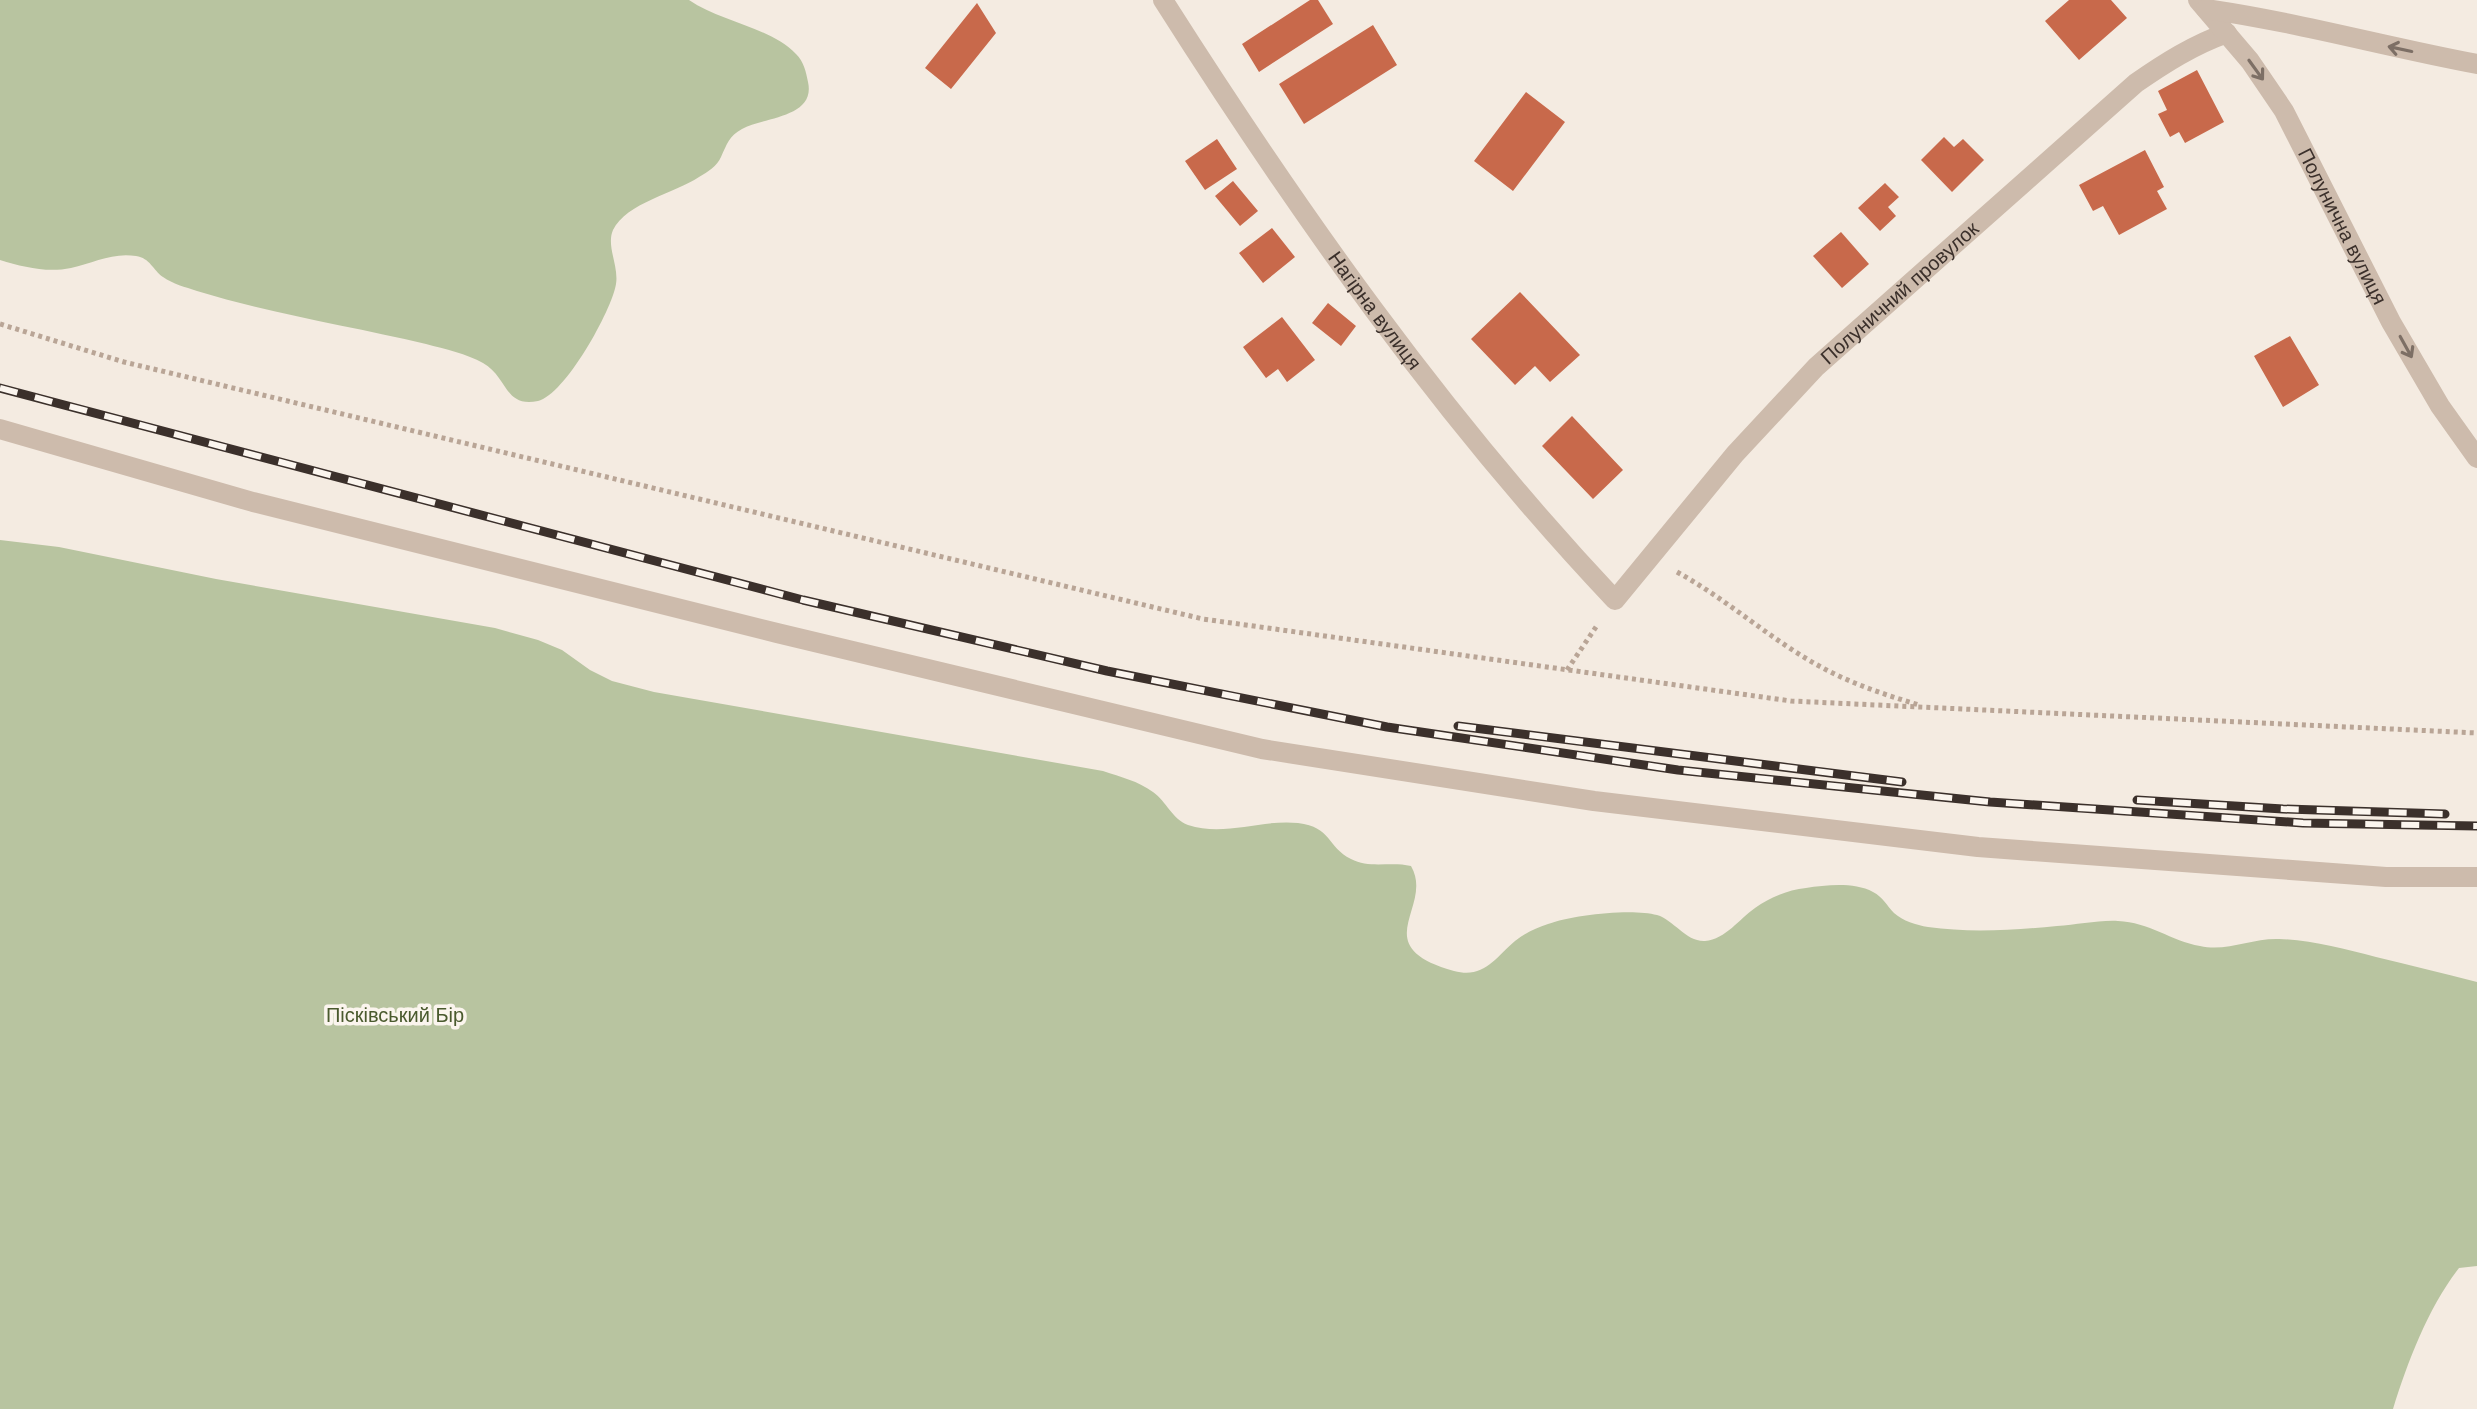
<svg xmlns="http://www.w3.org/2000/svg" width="2477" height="1409" font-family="Helvetica,sans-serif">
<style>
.green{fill:#b8c4a0}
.building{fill:#c8694b}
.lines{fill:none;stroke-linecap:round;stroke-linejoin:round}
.path{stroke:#b9a596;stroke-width:5;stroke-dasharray:4 4;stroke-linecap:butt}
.lane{stroke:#cdbbac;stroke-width:20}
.street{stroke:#cdbbac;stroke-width:20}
.rail-casing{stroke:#3b302b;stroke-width:9}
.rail{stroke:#fbf5ee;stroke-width:6;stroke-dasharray:18;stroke-linecap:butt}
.oneway{stroke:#7d6f65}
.labels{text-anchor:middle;stroke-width:7;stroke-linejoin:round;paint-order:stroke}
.street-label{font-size:20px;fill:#3b302b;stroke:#fbf5ee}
.park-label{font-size:20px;fill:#4a5a2e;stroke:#fbf5ee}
</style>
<rect width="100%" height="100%" fill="#f4ebe1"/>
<!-- green -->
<path class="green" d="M 0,0 L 689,0 C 721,22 770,27 796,54 C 804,62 806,72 808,82 C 816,118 763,117 742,129 C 729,136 727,144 721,157 C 717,166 708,172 699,177 C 675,193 626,203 613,230 C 606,246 619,266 616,284 C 612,310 565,395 538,401 C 504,408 508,377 483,363 C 467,354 445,349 426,344 C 350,326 272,314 197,291 C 185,287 173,284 163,277 C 153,270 150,258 136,256 C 113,252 93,263 71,268 C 47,273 23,267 0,260 Z
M 0,540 L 59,547 L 216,579 L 495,628 L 538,640 L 562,650 L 590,670 L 612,681 L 654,692 L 1103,771 C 1121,777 1138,781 1153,792 C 1167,802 1172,819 1188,825 C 1225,837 1261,819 1298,823 C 1332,827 1327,847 1351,859 C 1370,869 1391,861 1411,866 C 1435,907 1364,946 1454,971 C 1484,979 1495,958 1515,941 C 1525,933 1536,928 1548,924 C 1572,915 1632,908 1657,915 C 1674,920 1686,942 1705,941 C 1726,939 1739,919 1755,908 C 1770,897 1788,890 1806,888 C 1827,885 1854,882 1873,892 C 1883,897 1887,906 1894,913 C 1903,921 1916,925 1928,927 C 1970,933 2015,930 2057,926 C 2077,925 2098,920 2118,921 C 2149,922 2171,941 2200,946 C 2227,952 2252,938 2279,939 C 2311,940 2344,949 2376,957 C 2409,965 2443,973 2477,982 L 2477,1266 L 2459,1268 C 2428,1308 2408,1361 2393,1409 L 0,1409 Z"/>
<!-- building -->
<path class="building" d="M 1310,0 L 1318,0 L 1333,24 L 1259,72 L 1242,44 Z
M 2069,0 L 2111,0 L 2127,18 L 2079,60 L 2045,21 Z
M 977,3 L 996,33 L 951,89 L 925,68 Z
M 1373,25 L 1397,65 L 1304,124 L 1279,84 Z
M 2197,70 L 2224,122 L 2185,143 L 2179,132 L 2170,137 L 2158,114 L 2167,110 L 2158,91 Z
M 1526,92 L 1565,122 L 1513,191 L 1474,161 Z
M 1944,137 L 1954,147 L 1963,139 L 1984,160 L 1952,192 L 1921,160 Z
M 1217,139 L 1237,169 L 1205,190 L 1185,161 Z
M 2145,150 L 2164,187 L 2157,191 L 2167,209 L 2119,235 L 2103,206 L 2093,211 L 2079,185 Z
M 1233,181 L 1258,211 L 1240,226 L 1215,196 Z
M 1885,183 L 1899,197 L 1888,207 L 1896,216 L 1880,231 L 1858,208 Z
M 1272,228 L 1295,257 L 1263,283 L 1239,253 Z
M 1841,232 L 1869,264 L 1842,288 L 1813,256 Z
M 1520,292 L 1580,355 L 1550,382 L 1535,366 L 1515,385 L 1471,339 Z
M 1328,303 L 1356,326 L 1341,346 L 1312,323 Z
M 1282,317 L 1315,360 L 1287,382 L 1278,369 L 1266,378 L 1243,347 Z
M 2290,336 L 2319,385 L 2283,407 L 2254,356 Z
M 1572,416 L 1623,470 L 1593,499 L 1542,446 Z"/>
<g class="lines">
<!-- path -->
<path class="path" d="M 0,324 L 124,362 L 1203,619 L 1791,701 L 2477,733
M 1677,572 C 1728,600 1771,640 1821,667 C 1852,684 1886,695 1919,705
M 1567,670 L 1598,624"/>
<!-- lane -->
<path class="lane" d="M 0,429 L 253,502 L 777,633 L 1262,749 L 1594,801 L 1978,847 L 2386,877 L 2477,877"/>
<!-- street -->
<g class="street">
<path id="s1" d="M 1163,0 C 1297,211 1442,417 1615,600 L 1735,454 L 1816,367 L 2136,83 C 2165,63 2193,45 2227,33"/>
<path id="s2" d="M 2198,0 L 2250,61 L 2284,111 L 2391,322 L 2440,406 L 2477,458"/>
<path d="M 2206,9 C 2297,22 2386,47 2477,64"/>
</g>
<defs>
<path id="rail" d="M 0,388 L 803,600 L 1107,671 L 1387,727 L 1678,770 L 1990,802 L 2303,823 L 2477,826
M 1458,726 L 1902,782
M 2137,800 L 2283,809 L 2445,814"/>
</defs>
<!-- rail casing -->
<use href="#rail" class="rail-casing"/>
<!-- rail -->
<use href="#rail" class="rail"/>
</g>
<!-- one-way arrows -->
<defs><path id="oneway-shaft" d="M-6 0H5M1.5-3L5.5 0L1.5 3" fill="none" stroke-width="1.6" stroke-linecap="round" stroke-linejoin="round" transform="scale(2)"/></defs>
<g class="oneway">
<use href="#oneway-shaft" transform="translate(2400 49) rotate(-168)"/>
<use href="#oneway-shaft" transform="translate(2256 70) rotate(54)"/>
<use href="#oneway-shaft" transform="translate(2406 347) rotate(61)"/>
</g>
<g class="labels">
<!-- street labels -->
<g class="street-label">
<text dy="7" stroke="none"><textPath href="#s2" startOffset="270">Полунична вулиця</textPath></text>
<text dy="7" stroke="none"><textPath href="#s1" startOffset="1172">Полуничний провулок</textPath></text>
<text dy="7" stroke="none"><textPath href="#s1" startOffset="376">Нагірна вулиця</textPath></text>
</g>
<!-- park labels -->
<g class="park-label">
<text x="395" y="1022">Пісківський Бір</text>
</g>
</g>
</svg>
